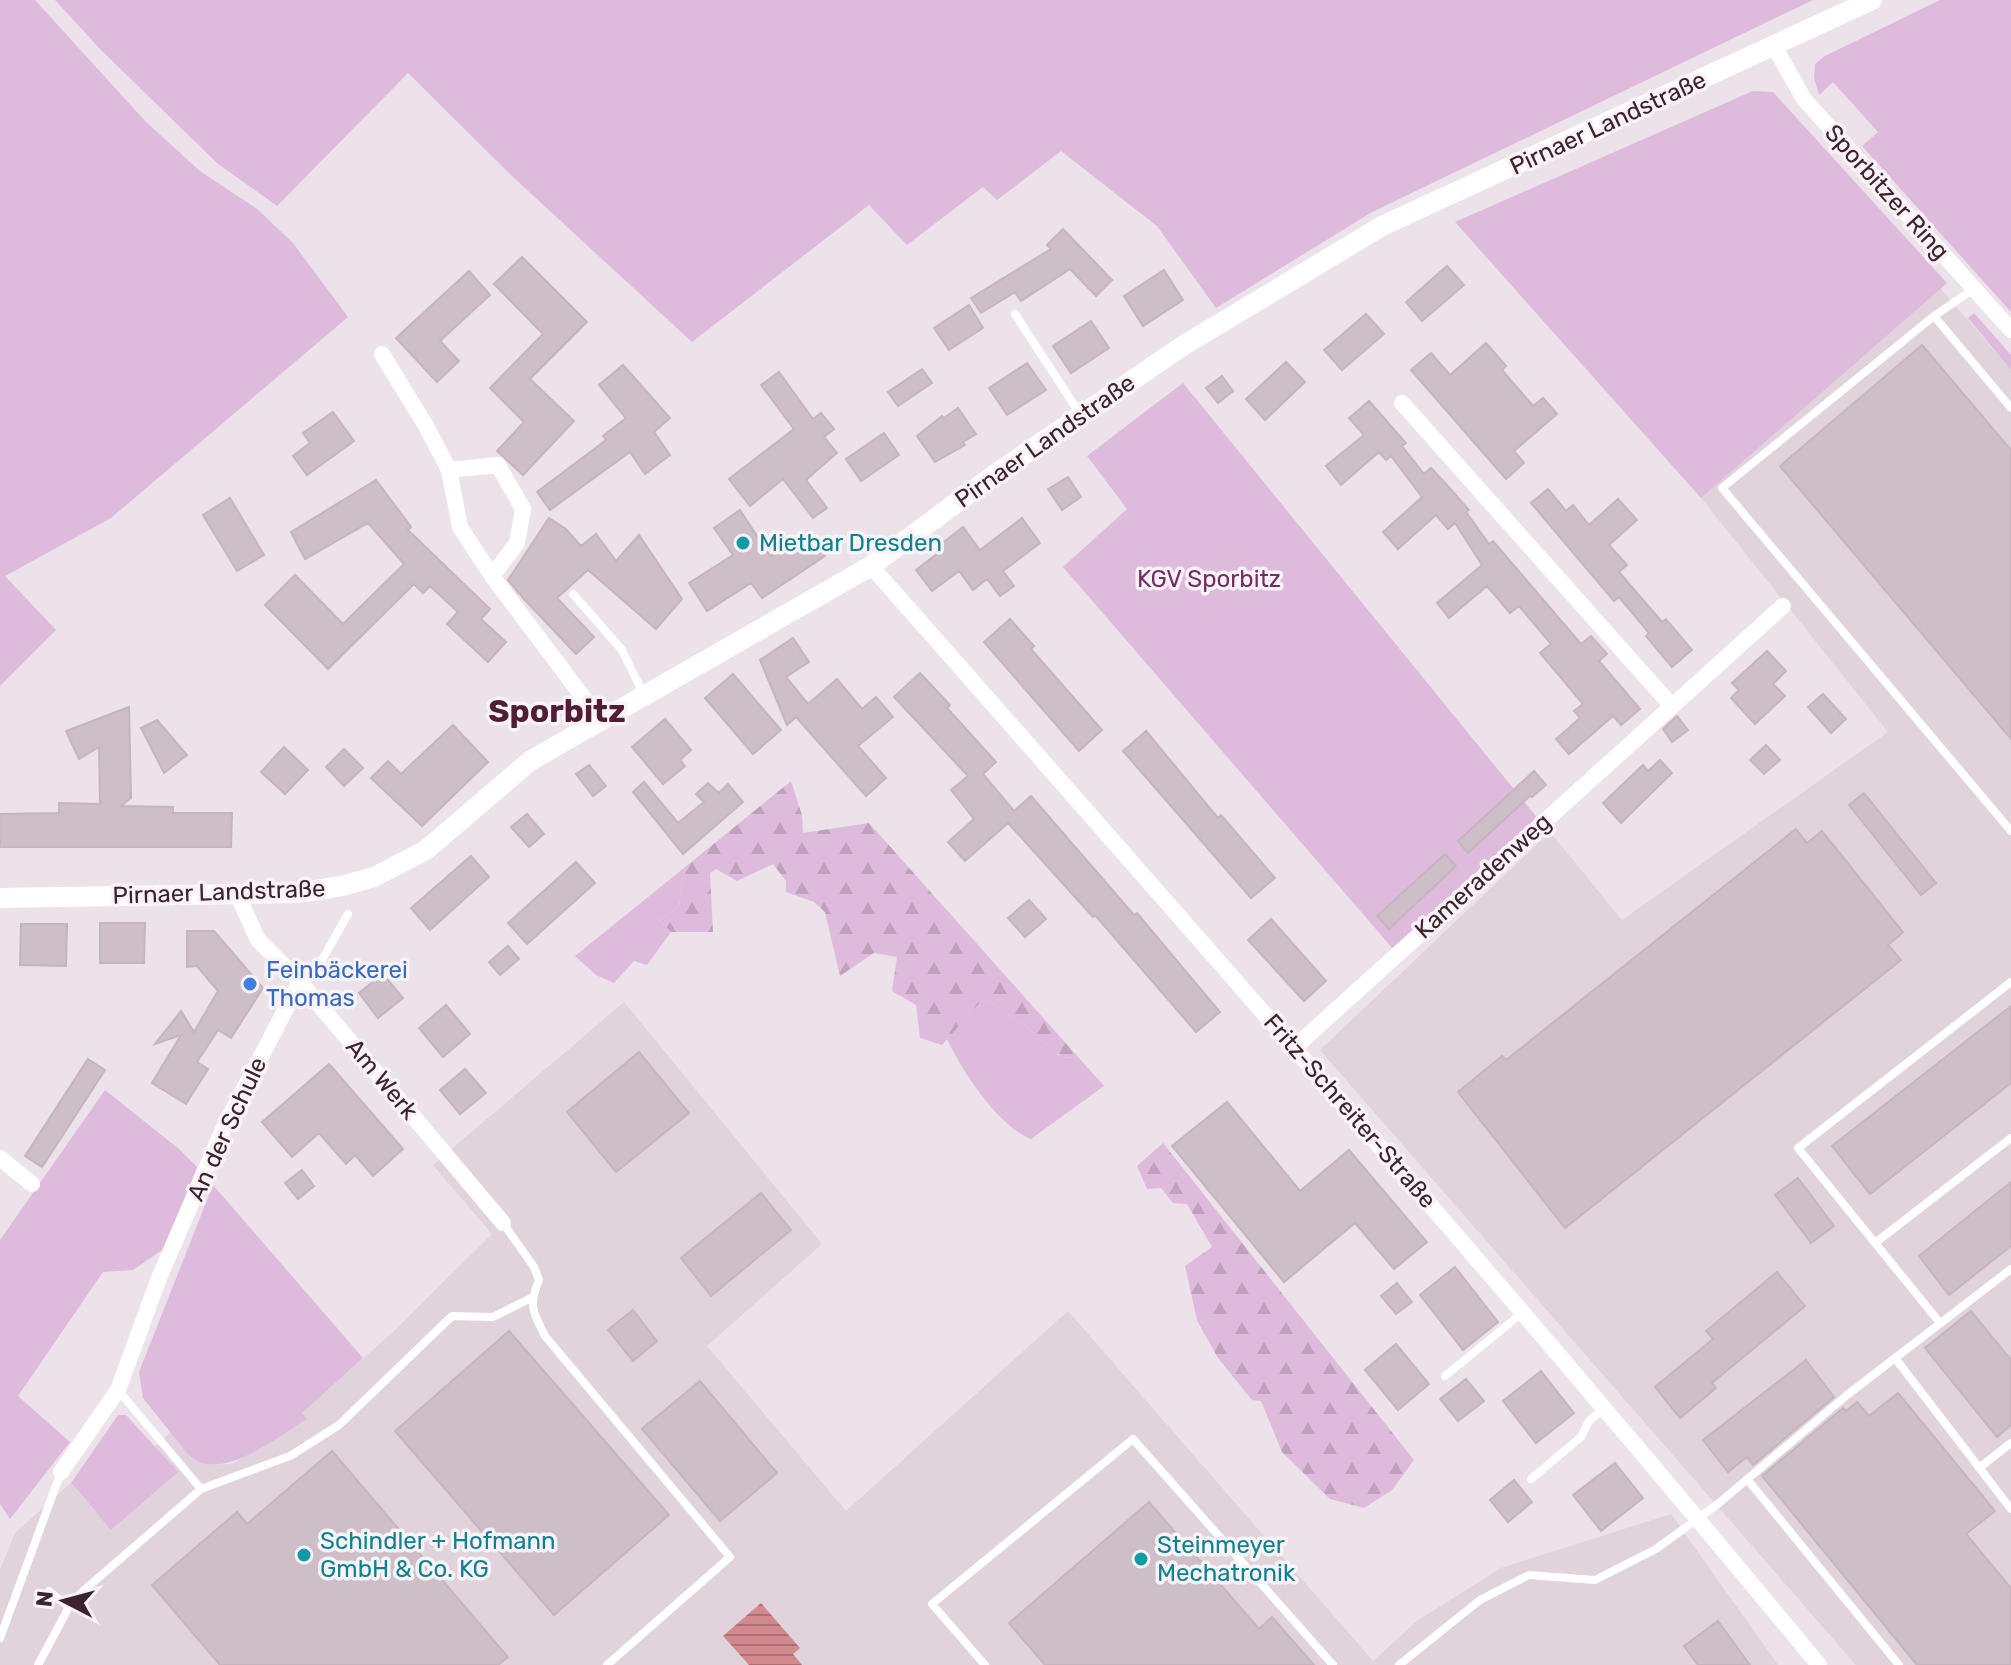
<svg xmlns="http://www.w3.org/2000/svg" width="2011" height="1665" font-family="Rubik,sans-serif">
<style>
.built{fill:#e0d3db}
.green{fill:#debadc}
.forest{fill:url(#forest-firs)}
.water{fill:url(#water-rules)}
.building{fill:#cdbec8;stroke:#c6b4bf;stroke-width:2}
.lines{fill:none;stroke-linecap:round;stroke-linejoin:round}
.service{stroke:#fff;stroke-width:8}
.minor{stroke:#fff;stroke-width:16}
.tertiary{stroke:#fff;stroke-width:20}
.culture-dot{fill:#0f9aa8;stroke:#f9f2f7;stroke-width:3}
.shop-dot{fill:#3f7fe0;stroke:#f9f2f7;stroke-width:3}
.labels{text-anchor:middle;stroke-width:7;stroke-linejoin:round;paint-order:stroke}
.street-label{font-size:24px;fill:#3d222f;stroke:#f9f2f7}
.culture-label{font-size:24px;fill:#0d838f;stroke:#f9f2f7;text-anchor:start}
.park-label{font-size:24px;fill:#752b68;stroke:#f9f2f7}
.shop-label{font-size:24px;fill:#366cbe;stroke:#f9f2f7;text-anchor:start}
.district-label{font-size:32px;font-weight:bold;fill:#501d34;stroke:#f9f2f7}
</style>
<defs>
<pattern id="forest-firs" width="22" height="20" patternUnits="userSpaceOnUse" patternTransform="scale(2)"><rect width="22" height="20" fill="#debadc"/><path d="M5 1l3.5 6h-7zM16 11l3.5 6h-7z" fill="#bfa0bd"/></pattern>
<pattern id="water-rules" width="6" height="5" patternUnits="userSpaceOnUse" patternTransform="scale(2)"><rect width="6" height="5" fill="#d2898d"/><path d="M0 2.5h6" fill="none" stroke="#ac7074"/></pattern>
</defs>
<rect width="100%" height="100%" fill="#ece2e9"/>
<!-- built -->
<path class="built" d="M 1940,288 L 2011,370 L 2011,1665 L 1856,1665 L 1320,1050 L 1550,832 L 1622,920 L 1888,732 L 1701,498 Z
M 624,1002 L 822,1244 L 707,1346 L 846,1511 L 1068,1311 L 1373,1661 L 1417,1621 L 1501,1568 L 1671,1514 L 1778,1665 L 0,1665 L 0,1570 L 15,1533 L 71,1483 L 91,1503 L 171,1432 L 192,1458 L 214,1465 L 232,1464 L 307,1419 L 301,1413 L 393,1332 L 492,1234 L 433,1165 Z"/>
<!-- green -->
<path class="green" d="M 0,0 L 35,0 L 146,122 L 200,171 L 257,209 L 293,243 L 348,317 L 111,518 L 5,576 L 56,630 L 0,686 Z
M 55,0 L 1813,0 L 1372,212 L 1216,308 L 1157,226 L 1061,151 L 997,200 L 983,187 L 907,245 L 869,205 L 692,342 L 513,177 L 408,73 L 277,206 L 217,163 L 101,50 Z
M 1940,0 L 2011,0 L 2011,312 L 1862,146 L 1878,132 L 1833,82 L 1819,95 L 1814,78 L 1815,64 L 1825,56 Z
M 1753,91 L 1773,92 L 1947,283 L 1701,498 L 1455,222 Z
M 1974,313 L 2011,355 L 2011,370 L 1968,318 Z
M 1183,383 L 1539,820 L 1394,950 L 1063,567 L 1127,509 L 1087,456 Z
M 684,868 L 679,907 L 659,920 L 671,932 L 647,965 L 634,961 L 614,983 L 596,975 L 575,956 Z
M 984,998 L 1028,1028 L 1060,1057 L 1079,1058 L 1104,1086 L 1031,1139 C 998,1126 962,1071 947,1039 Z
M 105,1090 L 179,1149 L 197,1167 L 165,1248 L 133,1270 L 103,1272 L 18,1396 L 70,1442 L 10,1519 L 0,1504 L 0,1240 Z
M 213,1185 L 363,1358 L 302,1413 L 307,1419 C 278,1436 218,1487 187,1453 L 143,1398 L 139,1372 Z
M 118,1415 L 126,1415 L 178,1472 L 111,1530 C 97,1514 86,1498 71,1483 Z"/>
<!-- forest -->
<path class="forest" d="M 791,781 L 802,815 L 803,833 L 869,823 L 1079,1058 L 1060,1057 L 1028,1028 L 984,998 L 942,1045 L 920,1038 L 916,1005 L 892,991 L 897,957 L 874,953 L 840,976 L 825,912 L 814,902 L 786,892 L 786,881 L 773,864 L 737,881 L 716,869 L 710,873 L 713,932 L 671,932 L 659,920 L 679,907 L 684,868 Z
M 1163,1143 L 1414,1460 L 1392,1490 L 1364,1508 L 1330,1499 L 1282,1452 L 1261,1401 L 1252,1400 L 1218,1358 L 1197,1320 L 1185,1266 L 1212,1247 L 1187,1204 L 1173,1203 L 1161,1188 L 1147,1189 L 1137,1166 Z"/>
<!-- water -->
<path class="water" d="M 761,1603 L 800,1648 L 793,1654 L 802,1665 L 749,1665 L 723,1636 Z"/>
<!-- building -->
<path class="building" d="M 1063,229 L 1112,280 L 1096,296 L 1070,269 L 1021,301 L 1015,292 L 981,313 L 971,298 L 1051,249 L 1047,245 Z
M 522,257 L 587,322 L 530,379 L 574,421 L 523,475 L 497,451 L 524,422 L 490,388 L 543,334 L 494,284 Z
M 1447,266 L 1464,285 L 1422,321 L 1406,302 Z
M 1164,270 L 1183,300 L 1143,326 L 1124,296 Z
M 469,271 L 490,295 L 440,341 L 459,361 L 437,382 L 396,338 Z
M 969,305 L 983,328 L 949,350 L 934,328 Z
M 1366,314 L 1384,334 L 1342,370 L 1324,350 Z
M 1091,321 L 1109,348 L 1071,373 L 1053,346 Z
M 1486,343 L 1506,366 L 1502,370 L 1533,406 L 1543,398 L 1557,414 L 1514,451 L 1524,463 L 1506,479 L 1411,370 L 1431,353 L 1450,375 Z
M 1922,345 L 2011,450 L 2011,739 L 1780,466 Z
M 1286,362 L 1305,382 L 1265,420 L 1246,399 Z
M 1027,363 L 1046,390 L 1007,415 L 989,388 Z
M 623,365 L 670,418 L 654,432 L 670,455 L 645,474 L 630,452 L 550,510 L 537,492 L 606,440 L 603,436 L 626,418 L 599,385 Z
M 922,369 L 932,383 L 898,406 L 888,392 Z
M 779,372 L 813,419 L 821,413 L 834,429 L 824,437 L 837,453 L 806,480 L 827,508 L 813,518 L 783,479 L 750,506 L 729,479 L 794,429 L 761,385 Z
M 1222,376 L 1233,391 L 1218,403 L 1206,388 Z
M 1369,401 L 1406,443 L 1402,446 L 1424,474 L 1431,468 L 1446,484 L 1469,510 L 1466,512 L 1489,544 L 1493,541 L 1581,644 L 1591,636 L 1607,654 L 1599,661 L 1640,709 L 1621,725 L 1613,716 L 1569,754 L 1556,739 L 1580,718 L 1574,711 L 1583,704 L 1540,653 L 1551,644 L 1519,606 L 1510,613 L 1487,586 L 1449,618 L 1437,603 L 1482,565 L 1455,523 L 1448,529 L 1436,515 L 1398,549 L 1383,532 L 1422,497 L 1391,456 L 1386,460 L 1379,452 L 1341,485 L 1326,466 L 1364,435 L 1349,418 Z
M 958,408 L 976,434 L 963,442 L 965,445 L 935,462 L 917,436 L 942,416 L 944,418 Z
M 333,412 L 354,441 L 307,475 L 293,456 L 310,443 L 303,433 Z
M 884,433 L 899,455 L 861,481 L 846,459 Z
M 1068,477 L 1081,497 L 1062,510 L 1048,489 Z
M 376,480 L 411,527 L 408,530 L 490,609 L 481,619 L 506,642 L 488,662 L 447,624 L 458,612 L 430,586 L 423,593 L 414,584 L 328,669 L 265,605 L 295,575 L 343,624 L 404,564 L 368,523 L 305,559 L 291,532 Z
M 1548,489 L 1566,511 L 1573,505 L 1589,525 L 1618,499 L 1637,520 L 1609,545 L 1627,565 L 1619,572 L 1662,622 L 1666,619 L 1692,650 L 1672,667 L 1646,636 L 1649,633 L 1619,597 L 1614,601 L 1531,503 Z
M 230,498 L 264,555 L 237,571 L 203,515 Z
M 740,510 L 770,556 L 808,531 L 825,556 L 762,598 L 751,583 L 707,611 L 689,583 L 733,555 L 714,528 Z
M 549,518 L 566,529 L 581,546 L 596,534 L 616,561 L 639,535 L 682,599 L 656,629 L 588,570 L 557,598 L 594,637 L 576,654 L 523,598 L 508,580 Z
M 1022,518 L 1040,543 L 1003,571 L 1014,586 L 1000,596 L 987,579 L 973,590 L 959,571 L 932,591 L 916,570 L 942,550 L 939,546 L 963,527 L 980,550 Z
M 1010,619 L 1034,646 L 1031,649 L 1102,730 L 1079,751 L 984,642 Z
M 793,638 L 809,662 L 786,677 L 808,704 L 837,679 L 862,709 L 876,697 L 893,717 L 858,746 L 886,778 L 866,796 L 796,717 L 787,725 L 760,660 Z
M 1767,651 L 1786,671 L 1773,684 L 1785,696 L 1755,724 L 1731,698 L 1739,690 L 1732,683 Z
M 920,673 L 950,705 L 947,708 L 996,762 L 983,774 L 1014,811 L 1031,796 L 1134,915 L 1137,913 L 1220,1012 L 1196,1032 L 1095,915 L 1093,917 L 1008,823 L 965,861 L 948,842 L 974,819 L 951,790 L 968,776 L 894,697 Z
M 733,674 L 781,730 L 753,754 L 705,698 Z
M 1823,694 L 1846,719 L 1831,733 L 1808,707 Z
M 129,707 L 131,798 L 121,806 L 173,807 L 173,813 L 232,813 L 231,847 L 0,847 L 0,814 L 59,813 L 59,803 L 100,804 L 99,747 L 79,759 L 66,731 Z
M 1677,716 L 1688,730 L 1672,742 L 1663,729 Z
M 665,719 L 691,750 L 680,760 L 685,766 L 663,784 L 632,747 Z
M 157,720 L 187,755 L 164,773 L 141,728 Z
M 453,725 L 488,762 L 422,826 L 371,778 L 388,761 L 401,774 Z
M 1146,731 L 1218,818 L 1221,815 L 1275,878 L 1251,898 L 1123,751 Z
M 1766,745 L 1780,760 L 1764,774 L 1750,760 Z
M 284,747 L 308,770 L 285,794 L 261,772 Z
M 344,749 L 363,768 L 344,786 L 326,767 Z
M 1660,760 L 1672,773 L 1621,823 L 1603,803 L 1643,765 L 1648,771 Z
M 589,765 L 606,786 L 593,796 L 576,774 Z
M 1534,771 L 1546,785 L 1532,797 L 1530,796 L 1468,853 L 1458,841 Z
M 644,782 L 678,823 L 704,802 L 696,794 L 708,783 L 719,793 L 728,784 L 743,802 L 683,854 L 633,792 Z
M 1864,793 L 1936,883 L 1921,895 L 1849,805 Z
M 527,814 L 544,834 L 529,847 L 511,827 Z
M 1796,829 L 1807,843 L 1822,831 L 1903,932 L 1888,945 L 1901,960 L 1565,1228 L 1458,1092 L 1502,1056 L 1506,1060 Z
M 1445,854 L 1456,866 L 1389,929 L 1377,916 Z
M 471,856 L 489,877 L 430,930 L 411,908 Z
M 576,862 L 595,883 L 527,944 L 508,923 Z
M 1029,900 L 1046,919 L 1025,937 L 1008,918 Z
M 1271,919 L 1326,981 L 1304,1001 L 1248,940 Z
M 100,923 L 145,923 L 144,963 L 100,963 Z
M 21,924 L 67,924 L 66,966 L 20,965 Z
M 187,931 L 214,931 L 263,988 L 231,1038 L 218,1030 L 197,1062 L 208,1069 L 186,1104 L 152,1083 L 181,1035 L 155,1044 L 181,1011 L 194,1032 L 218,991 L 197,966 L 187,967 Z
M 508,946 L 519,959 L 500,975 L 489,962 Z
M 383,974 L 403,998 L 378,1018 L 359,993 Z
M 446,1005 L 470,1034 L 443,1057 L 419,1028 Z
M 2011,1006 L 2011,1083 L 1870,1194 L 1832,1146 Z
M 639,1052 L 689,1113 L 616,1172 L 567,1112 Z
M 88,1059 L 105,1070 L 42,1167 L 25,1156 Z
M 329,1064 L 403,1149 L 373,1176 L 355,1155 L 346,1164 L 319,1133 L 292,1157 L 262,1122 Z
M 465,1069 L 486,1093 L 460,1114 L 440,1090 Z
M 1227,1102 L 1300,1191 L 1349,1150 L 1427,1242 L 1394,1269 L 1355,1223 L 1284,1282 L 1172,1146 Z
M 302,1170 L 314,1186 L 298,1199 L 285,1183 Z
M 1798,1178 L 1834,1226 L 1811,1243 L 1775,1195 Z
M 2011,1182 L 2011,1246 L 1949,1295 L 1919,1256 Z
M 761,1193 L 791,1230 L 711,1296 L 681,1258 Z
M 1455,1267 L 1498,1322 L 1463,1350 L 1420,1295 Z
M 1777,1272 L 1805,1306 L 1712,1383 L 1716,1388 L 1680,1418 L 1655,1387 L 1713,1339 L 1706,1331 Z
M 1397,1283 L 1412,1302 L 1396,1314 L 1381,1296 Z
M 633,1310 L 657,1341 L 633,1361 L 608,1330 Z
M 1971,1311 L 2011,1360 L 2011,1425 L 1997,1437 L 1925,1348 Z
M 509,1331 L 669,1515 L 554,1615 L 395,1431 Z
M 1396,1344 L 1429,1384 L 1398,1410 L 1365,1370 Z
M 1806,1360 L 1834,1397 L 1753,1465 L 1747,1457 L 1728,1472 L 1703,1440 Z
M 1541,1371 L 1574,1413 L 1536,1443 L 1503,1401 Z
M 1466,1379 L 1484,1401 L 1458,1421 L 1440,1399 Z
M 700,1381 L 777,1473 L 720,1521 L 642,1429 Z
M 1898,1393 L 1995,1511 L 1966,1534 L 2011,1588 L 2011,1665 L 1917,1665 L 1762,1476 L 1843,1408 L 1846,1411 L 1857,1402 L 1869,1416 Z
M 332,1451 L 508,1657 L 498,1665 L 220,1665 L 152,1585 L 237,1512 L 247,1524 Z
M 1615,1463 L 1643,1498 L 1601,1531 L 1573,1495 Z
M 1514,1480 L 1532,1502 L 1508,1522 L 1490,1500 Z
M 1149,1502 L 1259,1629 L 1272,1617 L 1314,1665 L 1045,1665 L 1009,1623 Z
M 1718,1621 L 1750,1665 L 1698,1665 L 1684,1646 Z"/>
<g class="lines">
<!-- service -->
<path class="service" d="M 1975,288 L 1934,316 L 1722,488 L 2011,831
M 1015,314 L 1080,414
M 1934,316 L 2011,408
M 573,594 L 622,650 L 644,695
M 301,982 L 322,960 L 348,914
M 503,1223 L 534,1267 L 539,1280 C 528,1306 533,1312 545,1336 L 730,1557 L 607,1665
M 1875,1243 L 2011,1138
M 1940,1323 L 1798,1148 L 2011,982
M 1895,1358 L 2011,1509
M 1445,1376 L 1522,1313
M 118,1390 L 201,1489
M 1979,1468 L 2011,1443
M 1531,1479 L 1581,1437 L 1589,1421 L 1604,1408
M 1747,1479 L 1899,1665
M 49,1591 L 69,1607
M 0,1638 L 61,1472
M 38,1665 L 69,1607 L 82,1592 L 201,1489 L 290,1456 L 339,1425 L 452,1316 L 493,1317 L 531,1298
M 985,1665 L 932,1604 L 1133,1439 L 1333,1665
M 1399,1665 L 1480,1600 L 1529,1575 L 1595,1580 L 1656,1549 L 1719,1503 L 1847,1395 L 2011,1269"/>
<!-- minor -->
<path class="minor" d="M 1774,46 L 1804,99 L 2011,330
M 382,354 L 426,426 L 449,470 L 460,527 L 492,576 L 601,721
M 1402,403 L 1671,705
M 449,470 L 498,465 L 523,509 L 517,543 L 492,576
M 871,566 C 1191,929 1511,1292 1819,1665
M 238,896 L 258,940 L 300,982 L 503,1223
M 1295,1047 L 1783,606
M 0,1158 L 32,1184
M 61,1472 L 118,1390 L 159,1278 L 225,1125 L 300,982"/>
<!-- tertiary -->
<path class="tertiary" d="M 0,898 L 297,893 L 342,886 L 374,877 L 426,850 L 530,761 L 871,566 L 994,475 L 1184,345 L 1382,226 L 1872,0"/>
</g>
<!-- markers -->
<g class="culture-dot">
<circle cx="743" cy="543" r="8"/>
<circle cx="304" cy="1555" r="8"/>
<circle cx="1141" cy="1559" r="8"/>
</g>
<circle class="shop-dot" cx="250" cy="984" r="8"/>
<g class="labels">
<!-- street labels -->
<g class="street-label">
<text transform="translate(1608 123) rotate(-25)" y="8">Pirnaer Landstraße</text>
<text transform="translate(1887 192) rotate(48)" y="8">Sporbitzer Ring</text>
<text transform="translate(1045 441) rotate(-35)" y="8">Pirnaer Landstraße</text>
<text transform="translate(1483 876) rotate(-42)" y="8">Kameradenweg</text>
<text transform="translate(219 892) rotate(-2)" y="8">Pirnaer Landstraße</text>
<text transform="translate(382 1079) rotate(50)" y="8">Am Werk</text>
<text transform="translate(1350 1111) rotate(49)" y="8">Fritz-Schreiter-Straße</text>
<text transform="translate(227 1129) rotate(-65)" y="8">An der Schule</text>
</g>
<!-- culture labels -->
<g class="culture-label">
<text x="759" y="551">Mietbar Dresden</text>
<text x="320" y="1549">Schindler + Hofmann<tspan x="320" dy="28">GmbH &amp; Co. KG</tspan></text>
<text x="1157" y="1553">Steinmeyer<tspan x="1157" dy="28">Mechatronik</tspan></text>
</g>
<!-- park labels -->
<g class="park-label">
<text x="1209" y="587">KGV Sporbitz</text>
</g>
<!-- shop labels -->
<g class="shop-label">
<text x="266" y="978">Feinbäckerei<tspan x="266" dy="28">Thomas</tspan></text>
</g>
<!-- district labels -->
<g class="district-label">
<text x="557" y="722">Sporbitz</text>
</g>
</g>
<!-- north arrow -->
<g transform="translate(64 1601) rotate(276)" stroke="#f9f2f7" stroke-width="6" paint-order="stroke">
<path d="M0-6L14 30L0 20L-14 30Z" fill="#3d222f"/>
<text y="-12" font-size="22" font-weight="bold" text-anchor="middle" fill="#3d222f">N</text>
</g>
</svg>
